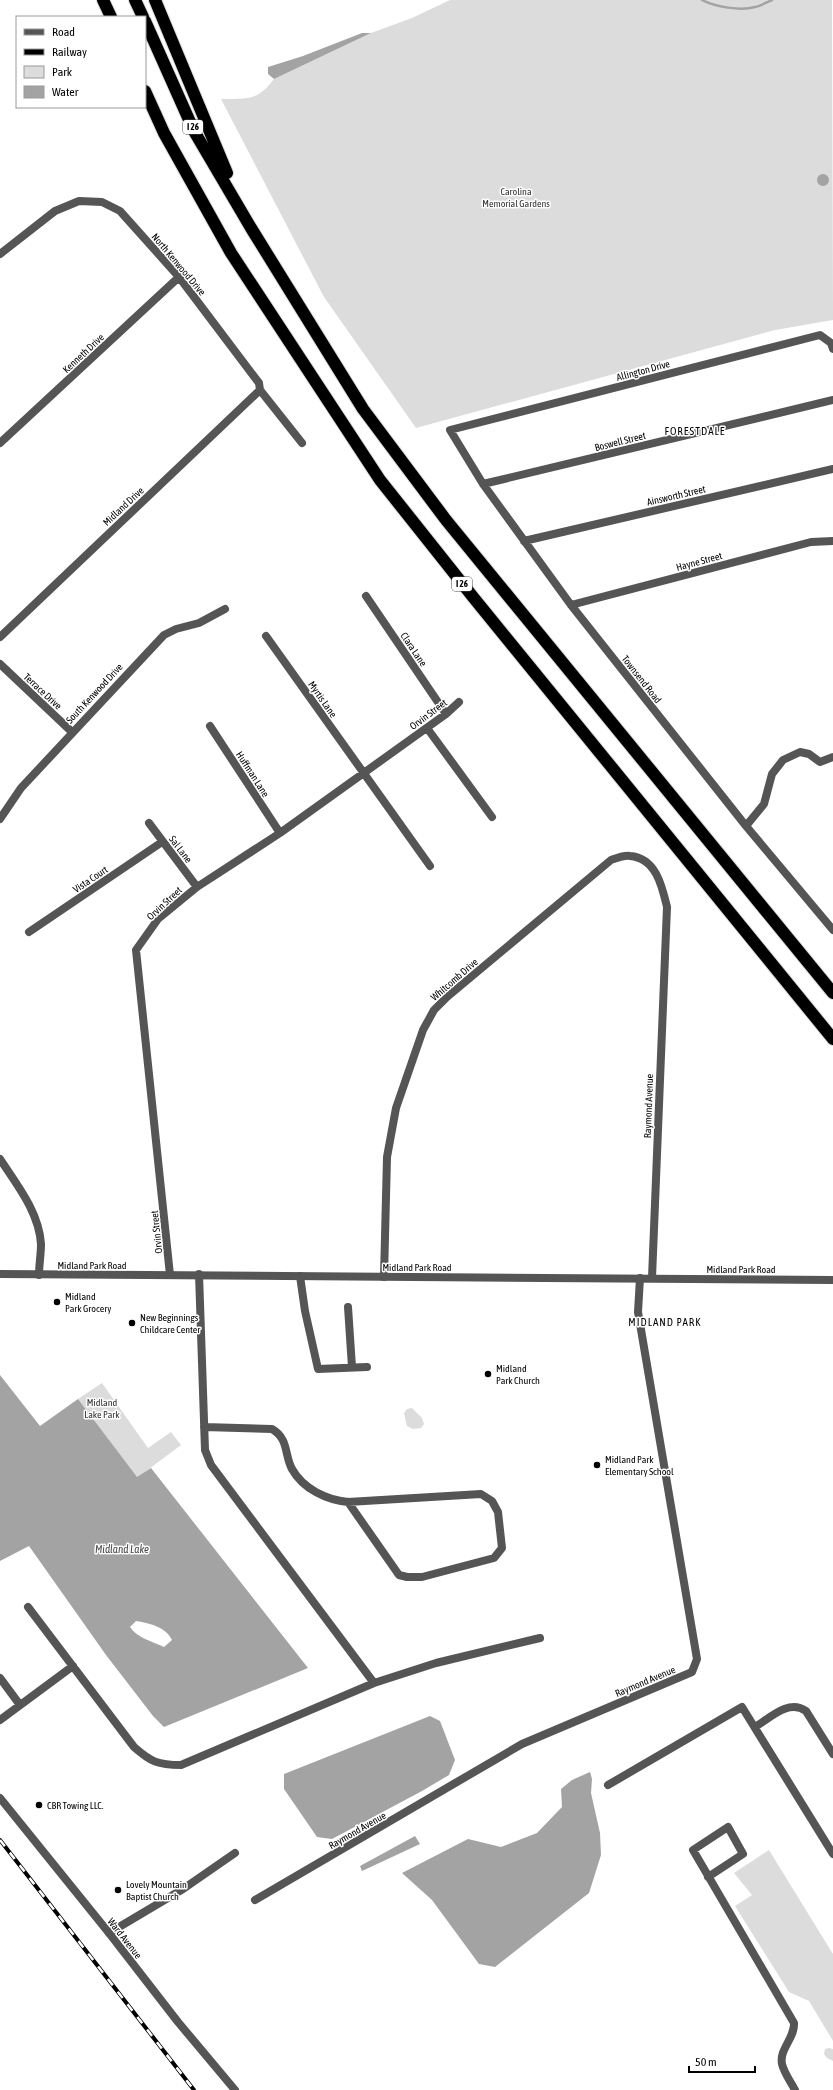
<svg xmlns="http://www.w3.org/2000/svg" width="833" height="2090" font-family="'Asap Condensed',sans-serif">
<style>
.green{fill:#dcdcdc}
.water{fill:#a3a3a3;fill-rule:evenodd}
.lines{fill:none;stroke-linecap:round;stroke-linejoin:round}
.stream{stroke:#a3a3a3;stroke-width:2.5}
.motorway-casing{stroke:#dbdbdb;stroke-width:14}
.minor{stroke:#555;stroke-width:8}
.tertiary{stroke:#555;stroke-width:8}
.motorway{stroke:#000;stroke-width:12}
.rail-casing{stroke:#000;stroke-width:4}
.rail{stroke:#fff;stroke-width:2.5;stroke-dasharray:8;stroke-linecap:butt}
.poi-dot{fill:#000;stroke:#fff;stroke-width:1.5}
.labels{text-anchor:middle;stroke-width:3;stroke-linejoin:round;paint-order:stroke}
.shield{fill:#fff;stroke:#4c4c4c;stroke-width:1}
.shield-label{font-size:9px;font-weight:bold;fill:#000}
.park-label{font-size:10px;fill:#333;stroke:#fff}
.street-label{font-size:10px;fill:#000;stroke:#fff}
.poi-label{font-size:10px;fill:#000;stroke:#fff;text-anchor:start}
.neighbourhood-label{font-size:11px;letter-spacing:1px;fill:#000;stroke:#fff}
.water-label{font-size:11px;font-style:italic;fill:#444;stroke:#fff}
</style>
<rect width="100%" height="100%" fill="#fff"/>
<!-- green -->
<path class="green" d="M 450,0 L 832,0 L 833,320 L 775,330 L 416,428 L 324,297 L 221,99 C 248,98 256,102 274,79 L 371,33 L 412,18 Z
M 102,1383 L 148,1448 L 171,1432 L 181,1445 L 137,1478 L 78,1399 Z
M 412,1408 L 422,1418 L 424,1424 L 421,1428 L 413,1429 L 407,1426 L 404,1413 L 407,1409 Z
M 769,1850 L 833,1954 L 833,2041 L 809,2001 L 789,1992 L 735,1906 L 752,1895 L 734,1873 Z
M 829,2048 L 833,2049 L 833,2061 L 827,2058 L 824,2054 L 825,2049 Z"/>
<!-- water -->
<path class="water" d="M 362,33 L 371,33 L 274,79 L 268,74 L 268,67 L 303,56 Z
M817 180a6 6 0 1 1 12 0a6 6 0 1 1-12 0Z
M 0,1375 L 40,1426 L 78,1399 L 137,1477 L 151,1468 L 308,1668 L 164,1727 L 153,1716 L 106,1655 L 29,1546 L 0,1561 ZM 136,1621 C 149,1623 166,1627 172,1640 L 164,1647 C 153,1642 136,1637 130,1627 Z
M 430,1716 L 440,1721 L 455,1760 L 449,1775 L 422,1791 L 332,1839 L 317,1837 L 284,1789 L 284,1774 Z
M 590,1772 L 592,1779 L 591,1793 L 600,1833 L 601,1855 L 589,1893 L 495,1967 L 479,1964 L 432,1900 L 402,1873 L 468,1839 L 501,1847 L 537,1833 L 562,1807 L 561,1789 L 572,1780 Z
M 415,1836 L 420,1844 L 362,1871 L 360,1866 Z"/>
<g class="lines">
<!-- stream -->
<path class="stream" d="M 702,0 C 715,7 741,11 755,7 C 761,6 767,2 772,0"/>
<defs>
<path id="motorway" d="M 103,0 L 111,17
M 135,0 L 143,17
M 155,0 L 227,173
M 145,21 L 194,131 L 251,228 L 363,409 L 446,520 L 833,993
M 145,91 L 164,133 L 231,253 L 380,480 L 473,597 L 833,1039"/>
</defs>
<!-- motorway casing -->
<use href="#motorway" class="motorway-casing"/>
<!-- minor -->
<path class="minor" d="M 0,254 L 55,211 L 79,201 L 102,202 L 120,211 L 179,277 L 259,383 L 260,390 L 302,443
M 833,349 L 831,343 L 820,335 L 450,430 L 483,484 L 571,605 L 746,826 L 833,930
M 0,443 L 179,277
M 483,484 L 833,400
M 524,541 L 833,469
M 366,596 L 446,714
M 571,605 L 811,542 L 833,541
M 266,636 L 430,866
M 0,637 L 260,390
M 0,664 L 72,732
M 210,726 L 280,833
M 427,728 L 492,817
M 0,819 L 21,788 L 164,635 L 176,629 L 199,623 L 225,609
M 149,823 L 197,887
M 746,826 L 764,804 L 772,774 L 783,760 L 800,752 L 809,754 L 820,762 L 833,757
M 29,932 L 162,842
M 0,1159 C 17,1185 39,1212 41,1244 C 41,1254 39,1265 39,1275
M 199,1274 L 205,1450 L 211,1465 L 374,1683
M 170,1275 L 136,950 L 158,919 L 197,887 L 280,833 L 446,714 L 459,702
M 300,1276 L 305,1311 L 318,1369 L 367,1367
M 384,1277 L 387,1157 L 396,1108 L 423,1030 L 434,1010 L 447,997 L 611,860 C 617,858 624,855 630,856 C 656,858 662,886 667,907 L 652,1278
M 348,1307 L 352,1367
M 204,1427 L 272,1429 C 289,1439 284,1454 292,1469 C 303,1489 327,1500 348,1502 L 481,1494 L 492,1501 L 498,1512 L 502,1548 L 494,1558 L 422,1577 L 407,1577 L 399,1575 L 348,1502
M 28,1607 L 134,1747 C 151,1762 158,1765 181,1765 L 374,1683 L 436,1663 L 540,1638
M 0,1678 L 20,1705
M 0,1720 L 73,1666
M 755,1727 C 771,1717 789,1699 806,1711 L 833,1754
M 608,1785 L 742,1707 L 833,1854
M 708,1877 L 743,1854 L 728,1827 L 693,1850 L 794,2023 C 795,2038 779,2049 782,2064 C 784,2073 791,2082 795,2090
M 255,1900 L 522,1744 L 692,1672 L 697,1659 L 638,1312 L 640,1278
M 109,1933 L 183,1889 L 235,1853"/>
<!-- tertiary -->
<path class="tertiary" d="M 0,1274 L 833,1280
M 0,1798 L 109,1933 L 178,2022 L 235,2090"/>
<!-- motorway -->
<use href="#motorway" class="motorway"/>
<defs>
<path id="rail" d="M 0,1840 L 194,2090"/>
</defs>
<!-- rail casing -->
<use href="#rail" class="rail-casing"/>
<!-- rail -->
<use href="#rail" class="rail"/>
</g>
<!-- markers -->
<g class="poi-dot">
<circle cx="57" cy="1302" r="4"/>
<circle cx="132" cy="1323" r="4"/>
<circle cx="488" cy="1374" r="4"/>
<circle cx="597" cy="1465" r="4"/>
<circle cx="39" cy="1805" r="4"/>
<circle cx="118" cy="1890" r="4"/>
</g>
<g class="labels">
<!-- shield labels -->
<g class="shield">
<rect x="183" y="120" width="20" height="14" rx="3"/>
<rect x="452" y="577" width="20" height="14" rx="3"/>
</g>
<g class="shield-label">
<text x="193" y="130">I 26</text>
<text x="462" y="587">I 26</text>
</g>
<!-- park labels -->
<g class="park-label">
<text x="516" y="195">Carolina<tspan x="516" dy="12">Memorial Gardens</tspan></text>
<text x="102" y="1406">Midland<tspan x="102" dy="12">Lake Park</tspan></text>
</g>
<!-- street labels -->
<g class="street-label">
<text transform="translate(179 264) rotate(50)" y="4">North Kenwood Drive</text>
<text transform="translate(83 353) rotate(-43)" y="4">Kenneth Drive</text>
<text transform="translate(643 370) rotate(-15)" y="4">Allington Drive</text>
<text transform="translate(620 441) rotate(-14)" y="4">Boswell Street</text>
<text transform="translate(676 495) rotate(-13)" y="4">Ainsworth Street</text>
<text transform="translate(123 506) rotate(-43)" y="4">Midland Drive</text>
<text transform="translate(699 561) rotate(-15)" y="4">Hayne Street</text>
<text transform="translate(414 649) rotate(56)" y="4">Clara Lane</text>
<text transform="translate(642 679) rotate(52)" y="4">Townsend Road</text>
<text transform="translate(43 691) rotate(43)" y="4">Terrace Drive</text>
<text transform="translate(94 693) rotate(-47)" y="4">South Kenwood Drive</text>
<text transform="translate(323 699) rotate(55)" y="4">Myrtis Lane</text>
<text transform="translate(428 714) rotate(-37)" y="4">Orvin Street</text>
<text transform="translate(253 774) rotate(57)" y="4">Huffman Lane</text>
<text transform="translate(181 849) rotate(53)" y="4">Sal Lane</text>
<text transform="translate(90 879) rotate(-34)" y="4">Vista Court</text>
<text transform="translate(164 903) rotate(-43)" y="4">Orvin Street</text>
<text transform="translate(454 979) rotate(-41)" y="4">Whitcomb Drive</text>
<text transform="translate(648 1106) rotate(-88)" y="4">Raymond Avenue</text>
<text transform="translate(156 1232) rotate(-96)" y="4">Orvin Street</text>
<text x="92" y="1269">Midland Park Road</text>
<text x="417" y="1271">Midland Park Road</text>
<text x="741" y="1273">Midland Park Road</text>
<text transform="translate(645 1681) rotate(-23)" y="4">Raymond Avenue</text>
<text transform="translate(357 1830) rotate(-30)" y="4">Raymond Avenue</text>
<text transform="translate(125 1938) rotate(52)" y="4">Ward Avenue</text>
</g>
<!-- poi labels -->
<g class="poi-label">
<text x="65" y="1300">Midland<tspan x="65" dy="12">Park Grocery</tspan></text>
<text x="140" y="1321">New Beginnings<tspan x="140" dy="12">Childcare Center</tspan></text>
<text x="496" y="1372">Midland<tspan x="496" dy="12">Park Church</tspan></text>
<text x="605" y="1463">Midland Park<tspan x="605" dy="12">Elementary School</tspan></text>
<text x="47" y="1809">CBR Towing LLC.</text>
<text x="126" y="1888">Lovely Mountain<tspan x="126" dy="12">Baptist Church</tspan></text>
</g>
<!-- neighbourhood labels -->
<g class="neighbourhood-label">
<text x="695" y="435">FORESTDALE</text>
<text x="665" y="1326">MIDLAND PARK</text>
</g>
<!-- water labels -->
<g class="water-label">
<text x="122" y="1553">Midland Lake</text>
</g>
</g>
<!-- legend -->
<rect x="16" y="16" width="130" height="92" fill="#ffffff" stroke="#999999"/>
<rect x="24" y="29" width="20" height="6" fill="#555555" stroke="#999999"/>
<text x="52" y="36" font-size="12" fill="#000000">Road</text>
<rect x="24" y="49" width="20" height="6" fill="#000000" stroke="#999999"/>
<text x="52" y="56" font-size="12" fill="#000000">Railway</text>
<rect x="24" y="66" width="20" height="12" fill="#dcdcdc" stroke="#999999"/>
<text x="52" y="76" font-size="12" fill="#000000">Park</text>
<rect x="24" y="86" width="20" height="12" fill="#a3a3a3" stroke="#999999"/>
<text x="52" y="96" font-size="12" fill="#000000">Water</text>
<!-- scale -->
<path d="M689 2066v6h66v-6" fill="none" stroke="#000000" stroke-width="2"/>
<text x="695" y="2066" font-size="12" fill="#000000" stroke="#ffffff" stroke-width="3" paint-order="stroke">50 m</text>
</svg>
